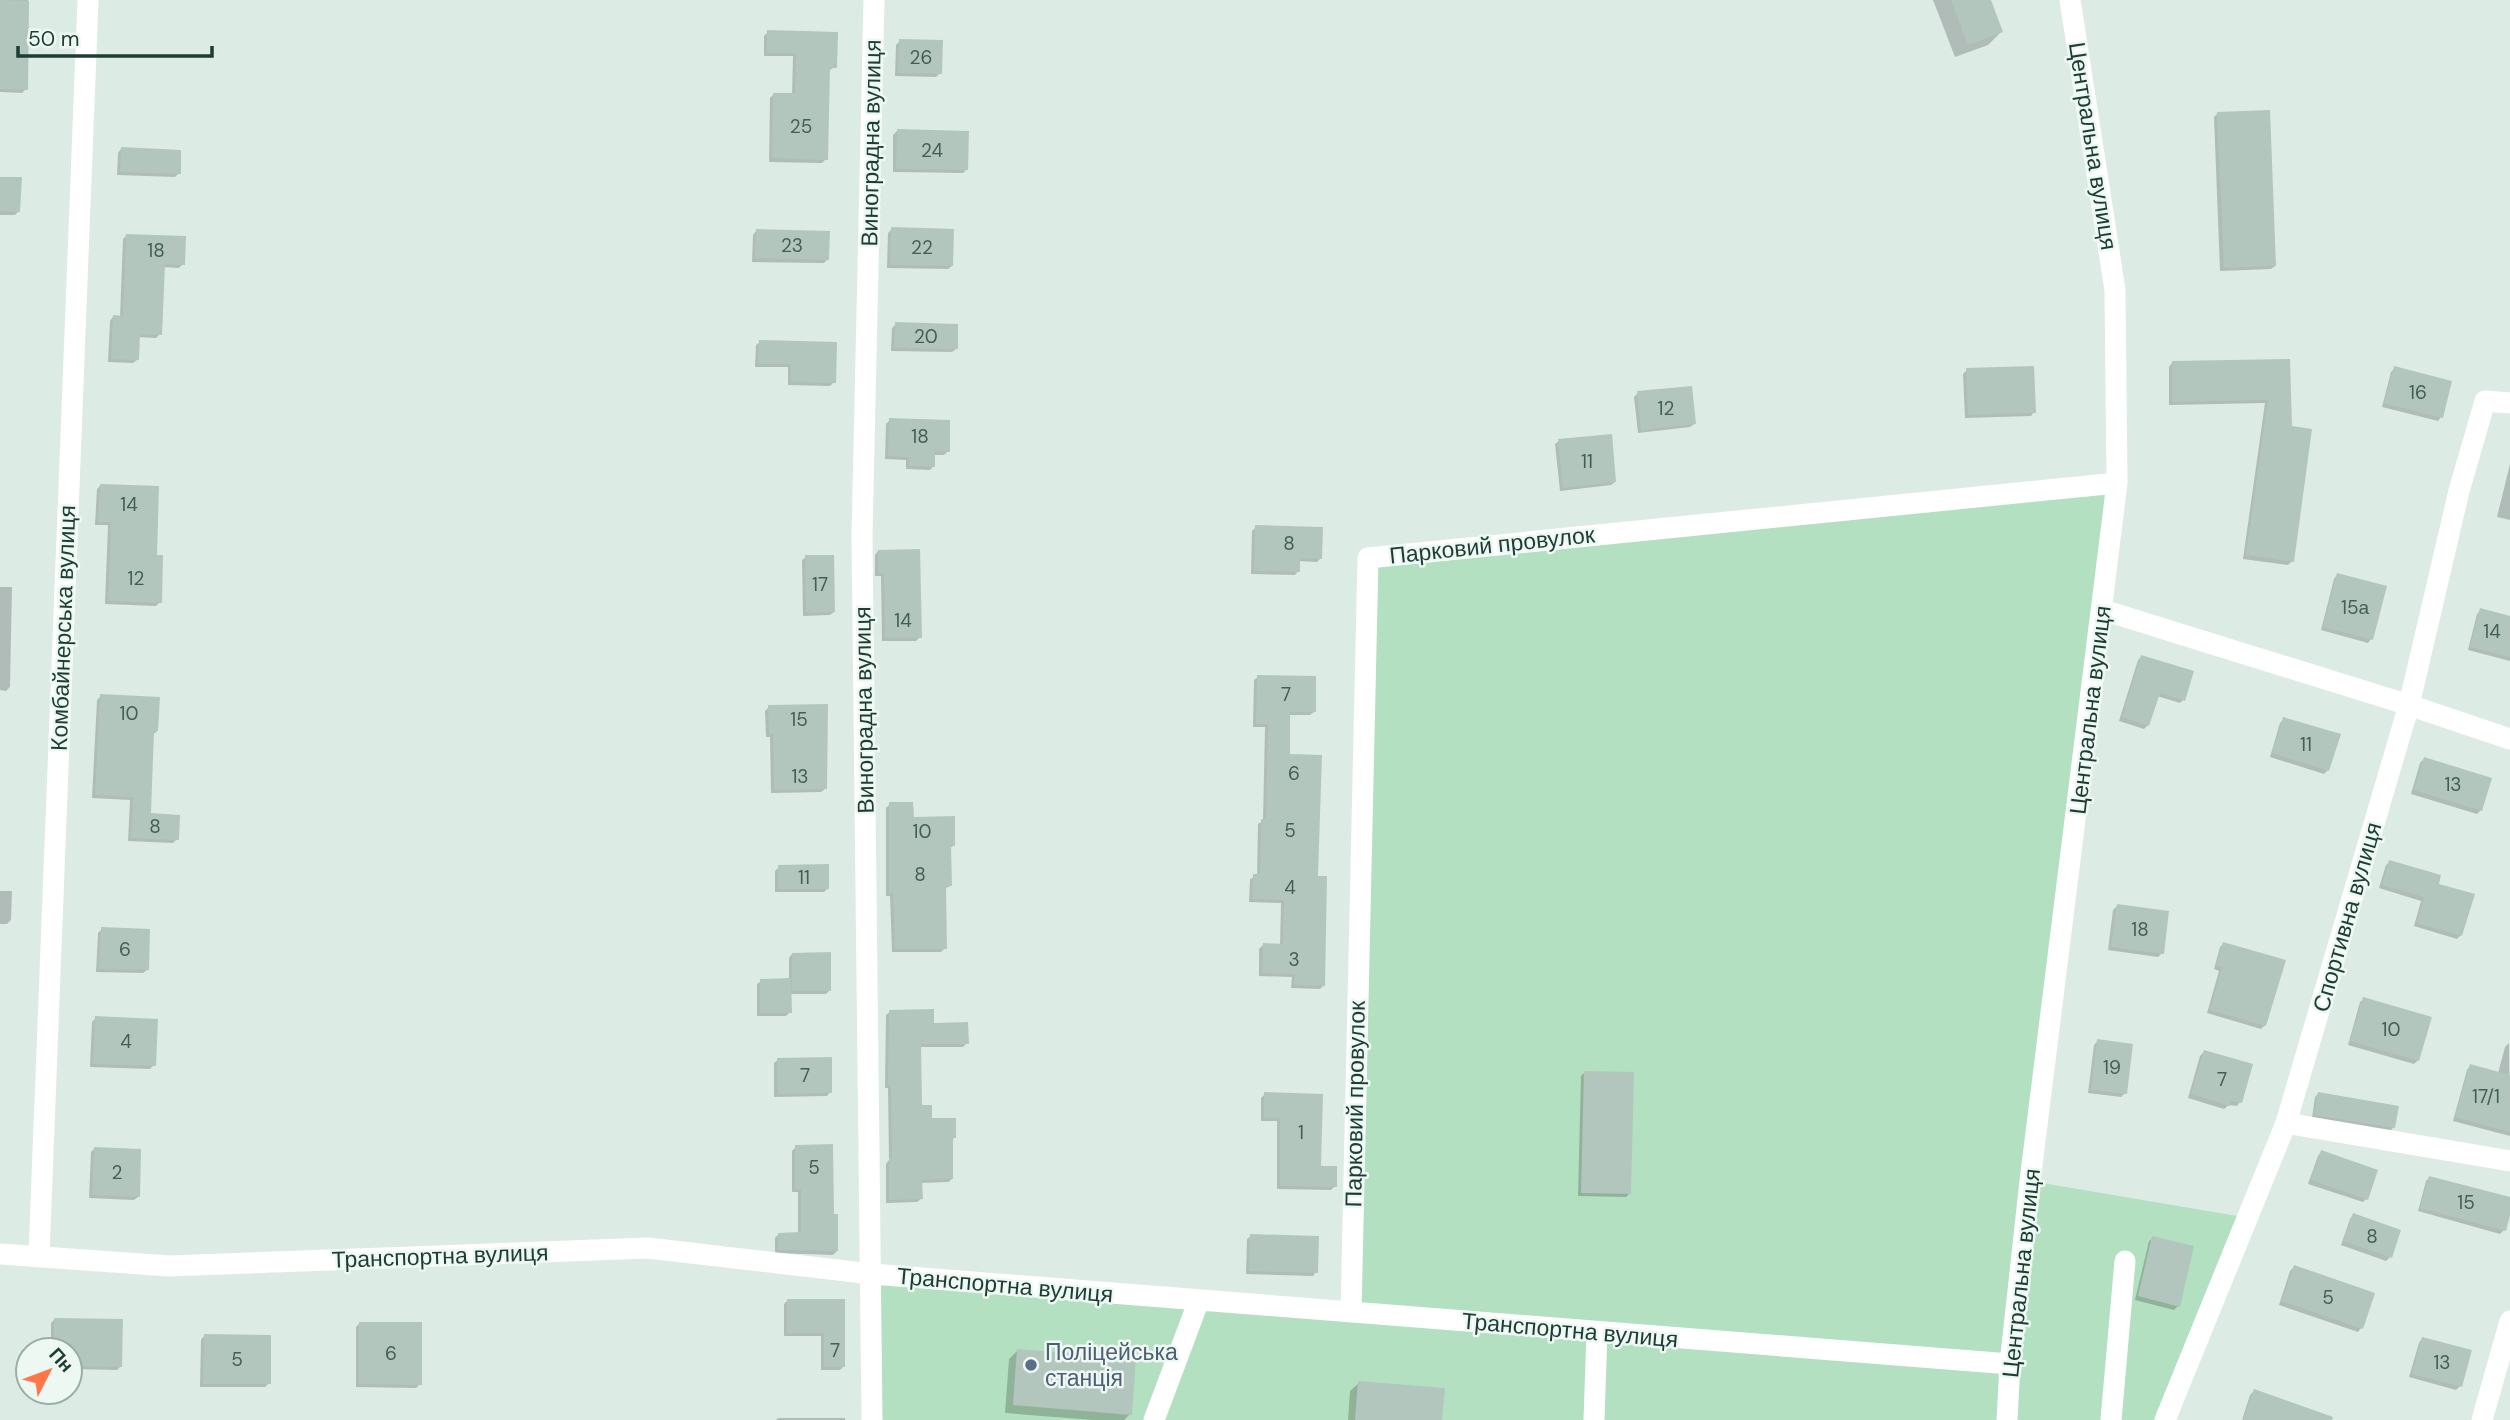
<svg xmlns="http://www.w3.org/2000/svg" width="2510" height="1420" font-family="'DM Sans',sans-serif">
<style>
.green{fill:#b3e0c0}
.shadow{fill:#0003}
.building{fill:#b3c6be}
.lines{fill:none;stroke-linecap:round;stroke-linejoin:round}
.minor{stroke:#fff;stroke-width:21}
.service-dot{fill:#5c6f8a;stroke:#eef8f3;stroke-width:2.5}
.labels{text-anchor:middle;stroke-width:5;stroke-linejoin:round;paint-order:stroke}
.number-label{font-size:19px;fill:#425f56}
.street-label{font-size:23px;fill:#1d3d34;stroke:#eef8f3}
.service-label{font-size:23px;fill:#4e5e75;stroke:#eef8f3;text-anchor:start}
</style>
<rect width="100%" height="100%" fill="#ddebe5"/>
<!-- green -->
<path class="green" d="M 2117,483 L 2030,1181 L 2249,1218 L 2165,1420 L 872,1420 L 872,1274 L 1350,1312 L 1368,558 Z"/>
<!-- shadow -->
<path class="shadow" d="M 0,0 L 28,0 L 26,89 L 22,93 L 0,92 Z
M 1933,0 L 1989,0 L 2001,32 L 1988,45 L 1955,57 Z
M 768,32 L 835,67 L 828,71 L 826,159 L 822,163 L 769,162 L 770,98 L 774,94 L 792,95 L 793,56 L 764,56 L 764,36 Z
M 900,41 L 940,73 L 936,77 L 895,76 L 896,45 Z
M 2218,113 L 2275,266 L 2271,269 L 2220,271 L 2214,117 Z
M 897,131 L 966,170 L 963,173 L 893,172 L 893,135 Z
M 121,149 L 179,173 L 175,177 L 117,175 L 118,153 Z
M 0,178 L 19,211 L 15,215 L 0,215 Z
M 892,229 L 952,266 L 948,269 L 887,268 L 888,233 Z
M 756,231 L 827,260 L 824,263 L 752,262 L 753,235 Z
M 127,235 L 183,264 L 179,268 L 163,267 L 160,334 L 156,338 L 138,337 L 137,360 L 133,363 L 108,362 L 110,321 L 113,317 L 120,317 L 123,239 Z
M 896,324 L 956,349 L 952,352 L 891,351 L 892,328 Z
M 760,342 L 834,382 L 830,386 L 788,385 L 788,367 L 755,367 L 756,345 Z
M 2288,361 L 2292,561 L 2288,565 L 2243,559 L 2265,403 L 2169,405 L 2169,367 L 2172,363 Z
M 2395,368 L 2441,417 L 2438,421 L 2382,407 L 2391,372 Z
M 1967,370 L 2034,412 L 2031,416 L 1965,418 L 1963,374 Z
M 1638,393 L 1694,424 L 1690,427 L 1638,433 L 1634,397 Z
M 890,420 L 948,451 L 944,455 L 934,455 L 934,466 L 930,470 L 906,469 L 906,460 L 885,459 L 886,424 Z
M 1559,441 L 1615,482 L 1611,485 L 1560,491 L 1555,444 Z
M 2510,464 L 2510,520 L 2497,517 Z
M 100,486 L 155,557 L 160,602 L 156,606 L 105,604 L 108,525 L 95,525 L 97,489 Z
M 1256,527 L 1321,558 L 1317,562 L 1299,561 L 1298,571 L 1295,575 L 1251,574 L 1252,531 Z
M 878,551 L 920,637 L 916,641 L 882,641 L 881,576 L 875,576 L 875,555 Z
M 806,557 L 834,612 L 830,615 L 803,616 L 802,560 Z
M 2337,575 L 2371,639 L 2368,643 L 2321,630 L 2334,579 Z
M 0,587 L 12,587 L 10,687 L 6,691 L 0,690 Z
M 2481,610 L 2510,618 L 2510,661 L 2468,650 L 2477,614 Z
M 2141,657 L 2183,700 L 2180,703 L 2157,696 L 2148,725 L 2144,729 L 2119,721 L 2138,660 Z
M 1258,677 L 1314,712 L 1310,715 L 1288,715 L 1289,756 L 1316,877 L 1324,985 L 1320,989 L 1291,988 L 1292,977 L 1259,976 L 1259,949 L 1263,945 L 1280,945 L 1281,903 L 1249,902 L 1250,879 L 1257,876 L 1258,824 L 1263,821 L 1265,727 L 1253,727 L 1254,680 Z
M 101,696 L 157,731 L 153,735 L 150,815 L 177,839 L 173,843 L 128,841 L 130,800 L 92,798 L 97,700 Z
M 769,707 L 825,789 L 821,792 L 771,793 L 770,737 L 766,737 L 765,711 Z
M 2284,719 L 2328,770 L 2324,774 L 2270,757 L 2280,723 Z
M 2424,759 L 2481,810 L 2477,814 L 2411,794 L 2420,763 Z
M 890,804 L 953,846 L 949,849 L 950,886 L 944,889 L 945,948 L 941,952 L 892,952 L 890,896 L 886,896 L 886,808 Z
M 2390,862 L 2436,885 L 2461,935 L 2457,939 L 2414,926 L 2421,901 L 2379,888 L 2386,865 Z
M 779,867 L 828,888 L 824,892 L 775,892 L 775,871 Z
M 0,891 L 12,891 L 11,920 L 7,924 L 0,924 Z
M 2117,906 L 2162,953 L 2158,957 L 2108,950 L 2113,910 Z
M 102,929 L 147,970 L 143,973 L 96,972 L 98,933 Z
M 2224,943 L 2265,1025 L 2261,1029 L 2207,1013 L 2219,971 L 2214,969 L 2220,947 Z
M 792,954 L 830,990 L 826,994 L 790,994 L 790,1012 L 786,1016 L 757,1016 L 757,984 L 761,981 L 789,980 L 789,958 Z
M 2364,999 L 2418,1060 L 2414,1064 L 2348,1045 L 2360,1002 Z
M 890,1012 L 933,1024 L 967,1043 L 963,1047 L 920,1047 L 921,1107 L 930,1120 L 954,1138 L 951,1141 L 952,1179 L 948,1182 L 921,1183 L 921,1199 L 917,1202 L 886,1203 L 886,1164 L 889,1160 L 888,1088 L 885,1088 L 886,1015 Z
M 96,1018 L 154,1065 L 150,1069 L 90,1067 L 92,1022 Z
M 2098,1041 L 2125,1093 L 2121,1097 L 2088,1093 L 2094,1045 Z
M 2509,1043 L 2510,1136 L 2453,1121 L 2467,1070 L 2470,1066 L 2498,1073 L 2505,1047 Z
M 2204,1052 L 2240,1102 L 2237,1106 L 2229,1105 L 2224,1109 L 2188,1098 L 2200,1056 Z
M 778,1060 L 830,1092 L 827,1096 L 774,1097 L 774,1063 Z
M 1585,1072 L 1630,1193 L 1626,1197 L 1578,1196 L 1581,1076 Z
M 2319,1093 L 2394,1127 L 2390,1131 L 2312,1118 L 2315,1097 Z
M 1265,1094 L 1335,1186 L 1331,1190 L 1277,1189 L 1277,1121 L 1261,1121 L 1261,1098 Z
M 796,1147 L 832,1216 L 837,1251 L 833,1255 L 775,1253 L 775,1238 L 779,1234 L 798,1234 L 798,1192 L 792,1192 L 792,1151 Z
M 95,1148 L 138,1197 L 134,1200 L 89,1198 L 91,1152 Z
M 2321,1152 L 2366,1199 L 2363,1202 L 2308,1184 L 2318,1156 Z
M 2429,1178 L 2510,1199 L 2504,1230 L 2500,1234 L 2418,1211 L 2426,1181 Z
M 2353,1215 L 2390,1257 L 2386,1261 L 2341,1245 L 2350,1219 Z
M 1251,1236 L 1316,1272 L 1313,1276 L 1246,1274 L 1247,1239 Z
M 2153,1238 L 2178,1306 L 2174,1310 L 2135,1300 L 2149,1241 Z
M 2294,1267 L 2361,1328 L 2358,1332 L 2279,1305 L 2290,1271 Z
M 788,1300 L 844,1300 L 844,1366 L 840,1370 L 821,1370 L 821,1336 L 784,1336 L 784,1304 Z
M 55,1319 L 121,1366 L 117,1370 L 70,1369 L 70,1350 L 51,1350 L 51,1323 Z
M 360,1323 L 420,1384 L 416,1388 L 356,1387 L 356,1327 Z
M 204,1336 L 269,1383 L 265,1387 L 200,1387 L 201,1340 Z
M 2422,1339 L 2460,1386 L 2456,1390 L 2409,1377 L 2419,1343 Z
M 1018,1350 L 1130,1414 L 1124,1420 L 1093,1420 L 1005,1413 L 1009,1359 Z
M 1359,1383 L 1441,1420 L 1348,1420 L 1350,1391 Z
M 2254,1391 L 2302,1420 L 2242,1420 L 2250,1395 Z
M 778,1418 L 845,1418 L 845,1420 L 776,1420 Z"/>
<!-- building -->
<path class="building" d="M 0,0 L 29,1 L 28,90 L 0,89 Z
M 1951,0 L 1991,0 L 2003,32 L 1968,45 Z
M 767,30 L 838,32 L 837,68 L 830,68 L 828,160 L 772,158 L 773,93 L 795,93 L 796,53 L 767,53 Z
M 899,39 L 943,40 L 942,74 L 898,73 Z
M 2270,110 L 2276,266 L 2224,268 L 2217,112 Z
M 897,129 L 969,131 L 968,170 L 896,169 Z
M 121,147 L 181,150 L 181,174 L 120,172 Z
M 0,177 L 22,177 L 20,212 L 0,211 Z
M 891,227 L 954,229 L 953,266 L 890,265 Z
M 756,229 L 830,231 L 829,260 L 755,258 Z
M 126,234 L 186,236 L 185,265 L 165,264 L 162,335 L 140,334 L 139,360 L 111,359 L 113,315 L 123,316 Z
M 895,322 L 958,324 L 958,349 L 894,348 Z
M 759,340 L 837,342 L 836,383 L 791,382 L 791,364 L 758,364 Z
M 2290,359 L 2292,426 L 2312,429 L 2294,562 L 2246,555 L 2268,400 L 2172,402 L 2172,361 Z
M 2034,366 L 2036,413 L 1968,415 L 1966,368 Z
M 2394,366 L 2452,381 L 2443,418 L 2384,403 Z
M 1692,386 L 1696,424 L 1641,430 L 1637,391 Z
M 889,418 L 950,420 L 950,452 L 935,451 L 935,467 L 909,466 L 909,457 L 888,456 Z
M 1612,434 L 1616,482 L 1563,488 L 1558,439 Z
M 100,484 L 159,486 L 157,555 L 163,555 L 162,603 L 108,601 L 111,522 L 98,522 Z
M 1255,525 L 1323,527 L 1322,559 L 1300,558 L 1300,572 L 1254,571 Z
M 920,549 L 922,638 L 885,638 L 884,573 L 878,573 L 878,550 Z
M 805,555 L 834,555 L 835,612 L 806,613 Z
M 2337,573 L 2387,586 L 2373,640 L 2323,627 Z
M 2480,608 L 2510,616 L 2510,657 L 2470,647 Z
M 2141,655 L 2194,671 L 2185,701 L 2160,693 L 2149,726 L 2122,717 Z
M 1257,675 L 1316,676 L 1316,712 L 1290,712 L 1290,754 L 1322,755 L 1318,876 L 1327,876 L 1325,986 L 1294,985 L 1295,974 L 1262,973 L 1263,943 L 1283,944 L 1284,900 L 1252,899 L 1253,874 L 1260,874 L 1261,819 L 1266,819 L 1268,724 L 1256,724 Z
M 100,694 L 160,697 L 158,731 L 154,731 L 151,813 L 180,815 L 179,840 L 131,838 L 133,797 L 95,795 Z
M 828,704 L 827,789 L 774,790 L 773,734 L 769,734 L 768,705 Z
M 2283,717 L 2341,734 L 2329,771 L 2272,753 Z
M 2424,757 L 2492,778 L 2482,811 L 2414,790 Z
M 889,802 L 913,802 L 914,817 L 955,816 L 955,846 L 951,846 L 952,886 L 946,886 L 947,949 L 895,949 L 893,893 L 889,893 Z
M 2389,860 L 2441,875 L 2439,884 L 2475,894 L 2462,936 L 2417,923 L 2424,897 L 2382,885 Z
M 829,864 L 829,889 L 778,889 L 778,865 Z
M 2117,904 L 2169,911 L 2164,954 L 2111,947 Z
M 101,927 L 150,929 L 149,970 L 99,969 Z
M 2223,942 L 2286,960 L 2266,1026 L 2210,1010 L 2222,967 L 2216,965 Z
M 831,952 L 831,991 L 792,991 L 792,953 Z
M 791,978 L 792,1013 L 760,1013 L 760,979 Z
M 2363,997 L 2432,1017 L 2419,1061 L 2350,1041 Z
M 934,1009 L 934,1023 L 968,1022 L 969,1044 L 921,1044 L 922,1105 L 932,1105 L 932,1118 L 956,1118 L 956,1138 L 953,1138 L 953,1179 L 922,1180 L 923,1199 L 889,1200 L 889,1158 L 892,1158 L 891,1085 L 888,1085 L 889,1010 Z
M 95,1016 L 158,1019 L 156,1066 L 93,1064 Z
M 2097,1039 L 2133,1044 L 2127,1094 L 2091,1090 Z
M 2204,1050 L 2253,1064 L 2242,1103 L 2231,1101 L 2230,1106 L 2191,1094 Z
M 832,1057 L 832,1093 L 778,1094 L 777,1058 Z
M 2470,1064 L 2510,1075 L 2510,1132 L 2455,1117 Z
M 1584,1071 L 1634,1072 L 1631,1194 L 1581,1193 Z
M 1264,1092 L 1323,1094 L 1321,1166 L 1337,1166 L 1337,1187 L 1280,1186 L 1280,1118 L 1264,1118 Z
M 2318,1092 L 2399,1106 L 2395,1128 L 2314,1115 Z
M 833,1144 L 834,1214 L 838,1214 L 838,1251 L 778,1250 L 778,1233 L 801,1232 L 801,1189 L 795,1189 L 795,1145 Z
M 94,1147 L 141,1149 L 140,1197 L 92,1195 Z
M 2321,1150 L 2378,1170 L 2368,1200 L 2311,1180 Z
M 2429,1176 L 2510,1197 L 2510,1215 L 2506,1231 L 2420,1208 Z
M 2353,1213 L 2401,1230 L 2392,1258 L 2343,1241 Z
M 1250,1234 L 1319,1236 L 1318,1273 L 1249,1271 Z
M 2152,1236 L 2194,1246 L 2180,1307 L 2138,1296 Z
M 2294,1265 L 2375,1293 L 2363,1329 L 2282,1301 Z
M 787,1299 L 845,1299 L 845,1367 L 824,1367 L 824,1333 L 787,1333 Z
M 54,1318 L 123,1319 L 122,1367 L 70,1366 L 70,1350 L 54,1350 Z
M 359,1322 L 422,1322 L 422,1385 L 359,1384 Z
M 204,1334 L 271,1335 L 271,1384 L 203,1384 Z
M 2422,1337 L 2472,1350 L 2462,1387 L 2412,1374 Z
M 1017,1349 L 1136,1358 L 1132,1415 L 1013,1405 Z
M 1358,1381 L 1445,1388 L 1442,1420 L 1355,1420 Z
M 2254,1389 L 2333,1417 L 2332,1420 L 2243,1420 Z"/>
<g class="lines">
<!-- minor -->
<path class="minor" d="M 2103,610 L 2409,705 L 2510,739
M 2286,1123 L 2510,1161
M 0,1254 L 169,1266 L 648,1248 L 872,1274 L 2010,1364
M 39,1255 L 88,0
M 1351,1312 L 1368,558 L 2117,483
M 872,1420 L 862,536 L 874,0
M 1154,1420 L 1199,1300
M 1594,1420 L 1597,1332
M 2007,1420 L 2010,1364 L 2030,1181 L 2117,483 L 2115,290 L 2070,0
M 2111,1420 L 2125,1261
M 2165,1420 L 2286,1123 L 2409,705 L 2459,491 L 2485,401 L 2510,403
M 2482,1420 L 2510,1321"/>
</g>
<!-- markers -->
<circle class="service-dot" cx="1031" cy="1365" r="7"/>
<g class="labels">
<!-- number labels -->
<g class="number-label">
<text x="921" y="64">26</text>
<text x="801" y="133">25</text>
<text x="932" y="157">24</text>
<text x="792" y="252">23</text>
<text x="922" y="254">22</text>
<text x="156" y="257">18</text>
<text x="926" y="343">20</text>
<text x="2418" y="399">16</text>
<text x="1666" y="415">12</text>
<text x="920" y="443">18</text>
<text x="1587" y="468">11</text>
<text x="129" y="511">14</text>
<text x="1289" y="550">8</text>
<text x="136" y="585">12</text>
<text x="820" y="591">17</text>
<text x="2355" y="614">15а</text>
<text x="903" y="627">14</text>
<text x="2492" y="638">14</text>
<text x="1286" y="701">7</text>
<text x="129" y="720">10</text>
<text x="799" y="726">15</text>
<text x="2306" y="751">11</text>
<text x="1294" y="780">6</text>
<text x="800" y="783">13</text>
<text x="2453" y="791">13</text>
<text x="155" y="833">8</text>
<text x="1290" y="837">5</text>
<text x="922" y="838">10</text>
<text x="920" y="881">8</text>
<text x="804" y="884">11</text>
<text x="1290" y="894">4</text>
<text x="2140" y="936">18</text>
<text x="125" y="956">6</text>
<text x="1294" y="966">3</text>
<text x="2391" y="1036">10</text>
<text x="126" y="1048">4</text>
<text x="2112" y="1074">19</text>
<text x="805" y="1082">7</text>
<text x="2222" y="1086">7</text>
<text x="2486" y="1103">17/1</text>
<text x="1301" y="1139">1</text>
<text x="814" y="1174">5</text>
<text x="117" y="1179">2</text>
<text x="2466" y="1209">15</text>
<text x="2372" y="1243">8</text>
<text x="2328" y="1304">5</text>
<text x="835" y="1357">7</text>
<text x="391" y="1360">6</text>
<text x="237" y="1366">5</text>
<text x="2442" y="1369">13</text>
</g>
<!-- street labels -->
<g class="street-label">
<text transform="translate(871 143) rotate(-89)" y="8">Виноградна вулиця</text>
<text transform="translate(2093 146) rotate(81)" y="8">Центральна вулиця</text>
<text transform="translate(1492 545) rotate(-6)" y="8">Парковий провулок</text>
<text transform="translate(63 628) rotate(-88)" y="8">Комбайнерська вулиця</text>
<text transform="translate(864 710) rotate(-91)" y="8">Виноградна вулиця</text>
<text transform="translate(2090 710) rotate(-83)" y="8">Центральна вулиця</text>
<text transform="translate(2347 917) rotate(-74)" y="8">Спортивна вулиця</text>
<text transform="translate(1355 1104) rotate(-89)" y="8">Парковий провулок</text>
<text transform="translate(440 1256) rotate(-2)" y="8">Транспортна вулиця</text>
<text transform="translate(2021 1273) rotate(-84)" y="8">Центральна вулиця</text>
<text transform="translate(1005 1285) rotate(5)" y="8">Транспортна вулиця</text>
<text transform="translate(1570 1330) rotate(5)" y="8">Транспортна вулиця</text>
</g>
<!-- service labels -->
<g class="service-label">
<text x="1045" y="1360">Поліцейська<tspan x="1045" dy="26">станція</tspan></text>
</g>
</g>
<!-- north arrow -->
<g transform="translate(49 1371) rotate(48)"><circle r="33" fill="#eef8f3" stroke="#9aada7" stroke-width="2"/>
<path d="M0-5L12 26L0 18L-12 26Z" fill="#ff7648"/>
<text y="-10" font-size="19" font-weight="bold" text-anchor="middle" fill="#1d3d34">Пн</text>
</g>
<!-- scale -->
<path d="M18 46v10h194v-10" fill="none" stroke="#1d3d34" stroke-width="3.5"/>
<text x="28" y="46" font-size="21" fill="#1d3d34" stroke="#eef8f3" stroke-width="5" paint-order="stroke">50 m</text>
</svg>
